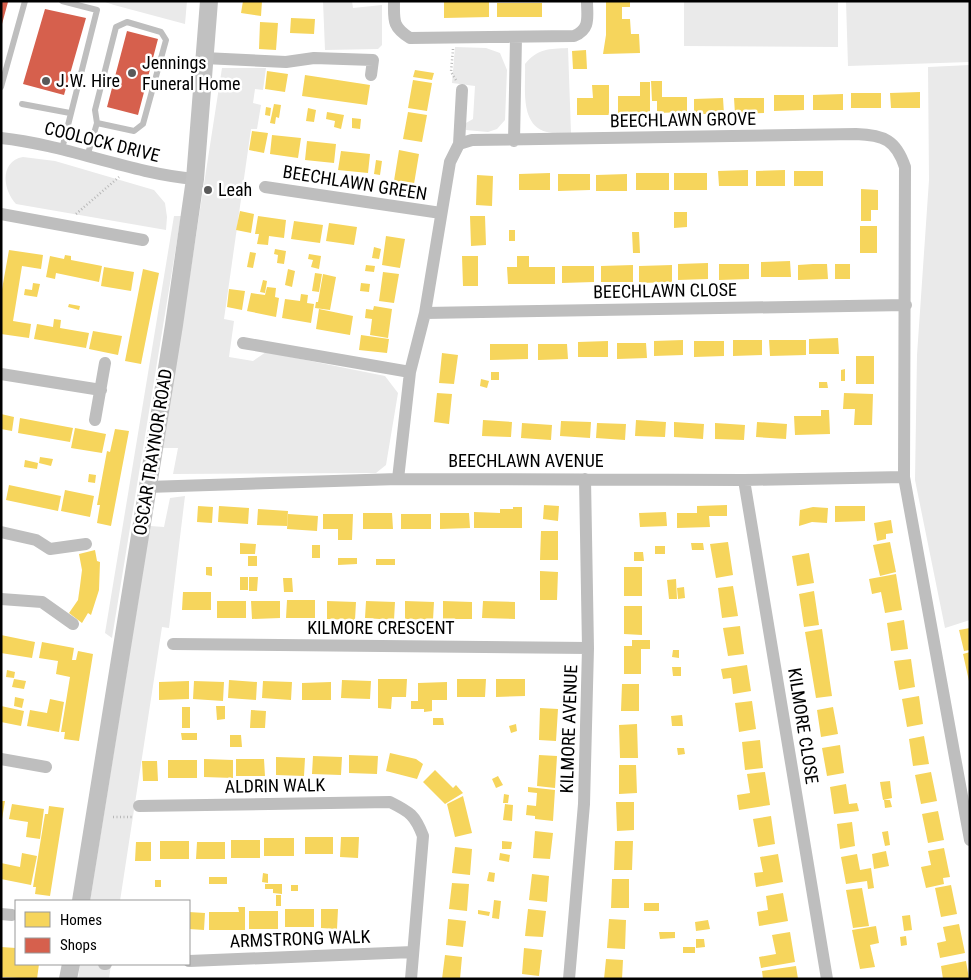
<svg xmlns="http://www.w3.org/2000/svg" width="971" height="980" font-family="'Roboto Condensed',sans-serif">
<style>
.green{fill:#eaeaea}
.homes{fill:#f6d55c}
.shops{fill:#d6604d}
.lines{fill:none;stroke-linecap:round;stroke-linejoin:round}
.path{stroke:#b8b8b8;stroke-width:2.5;stroke-dasharray:1 2.5;stroke-linecap:butt}
.service{stroke:#bebebe;stroke-width:6}
.minor{stroke:#bebebe;stroke-width:12}
.secondary{stroke:#c1c1c1;stroke-width:18}
.poi-dot{fill:#595959;stroke:#fff;stroke-width:2}
.labels{text-anchor:middle;stroke-width:5;stroke-linejoin:round;paint-order:stroke}
.poi-label{font-size:18px;fill:#000;stroke:#fff;text-anchor:start}
.street-label{font-size:18px;fill:#000;stroke:#fff}
</style>
<rect width="100%" height="100%" fill="#fff"/>
<!-- green -->
<path class="green" d="M 102,1 L 187,1 L 185,24 L 114,5 Z
M 323,1 L 352,1 L 353,8 L 382,5 L 382,45 L 378,49 L 325,50 Z
M 684,1 L 838,1 L 838,47 L 684,46 Z
M 846,1 L 970,1 L 970,62 L 848,66 Z
M 455,47 L 486,48 L 500,53 L 507,70 L 505,120 L 497,129 L 488,132 L 466,130 L 466,123 L 473,119 L 475,86 L 452,83 Z
M 568,48 L 571,133 C 563,133 554,134 547,132 C 519,125 526,87 525,64 C 538,48 549,49 568,48 Z
M 970,65 L 970,620 L 945,628 L 915,480 L 917,355 L 929,180 L 928,67 Z
M 222,68 L 266,68 L 263,90 L 255,89 L 253,103 L 261,105 L 257,129 L 251,129 L 224,319 L 234,321 L 229,357 L 253,361 L 266,352 L 385,376 L 398,393 L 386,465 L 376,473 L 173,474 L 178,448 L 163,448 Z
M 23,157 L 55,161 L 154,190 L 165,203 L 167,217 L 166,230 L 16,204 C 2,189 0,161 23,157 Z
M 174,216 L 181,216 L 112,638 L 105,633 Z
M 185,496 L 169,628 L 162,627 L 120,901 L 90,901 L 150,526 L 164,527 L 170,498 Z
M 80,964 L 111,964 L 109,979 L 78,979 Z"/>
<!-- homes -->
<path class="homes" d="M 243,1 L 262,1 L 261,16 L 241,13 Z
M 444,1 L 489,1 L 489,17 L 444,18 Z
M 606,1 L 630,1 L 630,7 L 622,7 L 622,19 L 630,19 L 631,34 L 639,34 L 640,53 L 603,54 L 606,35 Z
M 497,3 L 542,3 L 542,17 L 497,17 Z
M 291,18 L 315,19 L 314,34 L 290,33 Z
M 260,22 L 278,23 L 276,50 L 259,49 Z
M 586,50 L 587,69 L 573,69 L 572,51 Z
M 415,70 L 434,73 L 432,80 L 413,77 Z
M 267,71 L 288,74 L 285,92 L 265,89 Z
M 305,75 L 370,85 L 367,105 L 302,96 Z
M 413,80 L 432,83 L 427,111 L 408,108 Z
M 651,81 L 662,81 L 662,97 L 687,97 L 687,112 L 657,113 L 657,101 L 652,101 Z
M 640,82 L 650,82 L 650,113 L 618,113 L 618,96 L 640,96 Z
M 592,85 L 609,85 L 609,115 L 577,115 L 577,98 L 593,98 Z
M 920,92 L 920,108 L 891,108 L 890,93 Z
M 851,93 L 881,93 L 881,108 L 851,108 Z
M 843,94 L 843,110 L 813,110 L 813,95 Z
M 774,95 L 804,95 L 804,110 L 774,111 Z
M 723,98 L 724,114 L 694,114 L 694,99 Z
M 734,98 L 764,98 L 764,113 L 735,114 Z
M 274,104 L 281,105 L 279,118 L 276,117 L 275,124 L 270,123 Z
M 266,107 L 271,108 L 270,116 L 265,115 Z
M 308,108 L 316,110 L 314,122 L 306,121 Z
M 327,112 L 344,115 L 341,129 L 334,127 L 335,121 L 326,119 Z
M 408,112 L 427,115 L 422,142 L 403,139 Z
M 352,118 L 361,119 L 360,129 L 352,128 Z
M 252,131 L 268,133 L 264,153 L 249,150 Z
M 272,135 L 301,138 L 298,158 L 270,154 Z
M 307,141 L 336,144 L 334,163 L 305,160 Z
M 399,150 L 419,154 L 412,196 L 392,193 Z
M 341,151 L 370,154 L 368,173 L 338,170 Z
M 376,160 L 382,161 L 380,175 L 374,174 Z
M 748,170 L 748,186 L 719,186 L 718,171 Z
M 785,170 L 785,186 L 756,186 L 756,171 Z
M 794,171 L 823,171 L 823,186 L 794,186 Z
M 550,173 L 550,190 L 519,190 L 519,174 Z
M 636,173 L 669,173 L 669,190 L 636,190 Z
M 674,173 L 707,173 L 707,190 L 674,190 Z
M 558,174 L 590,174 L 590,190 L 558,191 Z
M 627,174 L 627,191 L 596,191 L 596,175 Z
M 477,175 L 493,176 L 492,206 L 476,205 Z
M 861,189 L 878,190 L 878,210 L 871,210 L 871,221 L 861,221 Z
M 240,211 L 254,214 L 251,233 L 236,230 Z
M 674,212 L 687,212 L 687,227 L 674,228 Z
M 258,216 L 286,220 L 284,238 L 269,236 L 268,245 L 257,244 L 259,234 L 255,234 Z
M 470,216 L 485,216 L 486,245 L 471,246 Z
M 294,221 L 323,225 L 320,243 L 291,239 Z
M 329,223 L 357,227 L 354,245 L 326,241 Z
M 860,226 L 877,226 L 877,253 L 860,253 Z
M 509,230 L 515,230 L 515,241 L 509,241 Z
M 632,232 L 639,232 L 640,253 L 633,253 Z
M 386,236 L 405,239 L 400,268 L 382,265 Z
M 374,247 L 381,249 L 379,259 L 372,258 Z
M 275,249 L 286,251 L 284,264 L 277,263 L 278,255 L 274,254 Z
M 9,250 L 43,255 L 41,269 L 22,266 L 13,321 L 31,324 L 29,338 L 1,334 L 1,295 Z
M 250,252 L 256,253 L 253,268 L 247,267 Z
M 309,254 L 321,256 L 319,269 L 311,267 L 313,260 L 308,259 Z
M 65,255 L 71,256 L 71,260 L 102,266 L 99,282 L 56,273 L 55,279 L 46,277 L 50,256 L 64,259 Z
M 462,256 L 478,256 L 478,286 L 463,286 Z
M 517,256 L 529,256 L 529,267 L 555,267 L 555,284 L 508,284 L 507,267 L 517,267 Z
M 790,261 L 791,277 L 761,277 L 761,262 Z
M 708,263 L 708,279 L 678,280 L 678,264 Z
M 719,264 L 749,264 L 749,279 L 719,280 Z
M 813,264 L 827,264 L 828,279 L 798,280 L 798,265 Z
M 835,264 L 850,264 L 850,279 L 835,279 Z
M 366,265 L 375,266 L 374,272 L 365,271 Z
M 633,265 L 633,282 L 601,282 L 601,266 Z
M 672,265 L 672,282 L 639,283 L 639,266 Z
M 562,266 L 594,266 L 594,282 L 562,283 Z
M 104,267 L 134,272 L 131,291 L 101,286 Z
M 143,269 L 159,273 L 141,364 L 125,361 Z
M 288,269 L 295,271 L 292,287 L 285,285 Z
M 383,272 L 399,274 L 394,303 L 379,301 Z
M 315,273 L 322,274 L 319,292 L 312,291 Z
M 323,274 L 336,277 L 330,310 L 315,308 L 316,302 L 318,302 Z
M 263,280 L 267,281 L 265,293 L 260,292 Z
M 33,283 L 40,284 L 37,297 L 24,295 L 25,289 L 32,290 Z
M 361,283 L 370,284 L 369,292 L 360,291 Z
M 267,287 L 276,288 L 275,297 L 279,298 L 276,317 L 247,311 L 251,293 L 265,295 Z
M 229,289 L 245,291 L 242,310 L 227,307 Z
M 301,294 L 308,295 L 307,303 L 314,304 L 311,323 L 282,318 L 285,299 L 300,301 Z
M 69,304 L 80,306 L 79,310 L 68,307 Z
M 374,306 L 392,309 L 388,338 L 370,335 L 372,319 L 365,318 L 366,309 L 373,310 Z
M 319,309 L 353,316 L 350,335 L 316,329 Z
M 54,319 L 61,320 L 60,328 L 89,333 L 86,348 L 34,339 L 37,324 L 53,327 Z
M 93,331 L 122,336 L 118,355 L 89,349 Z
M 361,335 L 389,339 L 387,353 L 359,350 Z
M 838,338 L 839,354 L 809,354 L 809,339 Z
M 683,340 L 683,355 L 654,356 L 654,341 Z
M 733,340 L 762,340 L 762,355 L 733,356 Z
M 769,340 L 806,340 L 806,355 L 770,356 Z
M 608,341 L 608,357 L 578,357 L 578,342 Z
M 694,341 L 724,341 L 724,356 L 694,357 Z
M 617,343 L 646,343 L 647,358 L 617,359 Z
M 490,344 L 528,344 L 528,359 L 490,360 Z
M 538,344 L 567,344 L 568,359 L 538,360 Z
M 442,353 L 458,355 L 454,384 L 439,383 Z
M 856,356 L 874,356 L 874,384 L 856,384 Z
M 845,369 L 845,381 L 841,381 L 841,370 Z
M 491,372 L 499,372 L 499,380 L 491,380 Z
M 481,379 L 489,381 L 487,388 L 480,386 Z
M 819,382 L 827,382 L 828,388 L 819,388 Z
M 437,393 L 452,394 L 449,424 L 434,422 Z
M 844,393 L 873,394 L 872,425 L 854,425 L 855,409 L 843,409 Z
M 821,410 L 829,410 L 830,434 L 795,435 L 794,416 L 821,416 Z
M 1,414 L 14,417 L 12,431 L 1,429 Z
M 20,418 L 73,428 L 70,442 L 18,433 Z
M 483,420 L 512,422 L 511,437 L 482,436 Z
M 636,420 L 666,422 L 665,437 L 635,436 Z
M 561,421 L 591,422 L 590,438 L 560,436 Z
M 674,422 L 704,424 L 703,439 L 674,437 Z
M 757,422 L 787,424 L 786,439 L 756,437 Z
M 522,423 L 552,425 L 551,440 L 521,438 Z
M 597,423 L 626,424 L 625,440 L 596,438 Z
M 715,423 L 745,425 L 744,440 L 715,439 Z
M 75,428 L 106,434 L 102,453 L 71,448 Z
M 115,429 L 129,431 L 111,526 L 97,523 L 100,505 L 97,505 L 107,451 L 110,452 Z
M 40,457 L 53,459 L 51,466 L 39,463 Z
M 25,460 L 38,463 L 37,469 L 24,467 Z
M 89,474 L 96,475 L 95,483 L 88,482 Z
M 9,485 L 61,496 L 58,511 L 6,500 Z
M 65,490 L 94,496 L 90,517 L 61,511 Z
M 544,505 L 559,506 L 558,521 L 543,519 Z
M 727,505 L 727,516 L 709,516 L 710,527 L 677,528 L 677,513 L 697,513 L 697,506 Z
M 198,506 L 213,507 L 212,523 L 197,522 Z
M 219,506 L 249,508 L 248,524 L 218,522 Z
M 835,506 L 865,506 L 865,521 L 835,522 Z
M 513,507 L 522,507 L 522,528 L 474,528 L 474,512 L 500,513 L 500,509 L 513,509 Z
M 813,507 L 828,508 L 827,523 L 812,522 L 799,526 L 800,510 Z
M 258,509 L 288,511 L 287,526 L 257,525 Z
M 666,512 L 667,526 L 640,527 L 639,513 Z
M 363,513 L 392,513 L 393,529 L 363,529 Z
M 440,513 L 469,513 L 470,528 L 440,529 Z
M 288,514 L 318,516 L 317,531 L 287,529 Z
M 323,514 L 353,514 L 352,540 L 338,540 L 338,529 L 323,529 Z
M 401,514 L 431,514 L 431,529 L 401,529 Z
M 891,520 L 893,533 L 886,534 L 886,539 L 877,541 L 874,523 Z
M 541,531 L 558,531 L 558,560 L 540,560 Z
M 728,542 L 733,575 L 716,578 L 710,544 Z
M 890,542 L 896,572 L 880,576 L 873,545 Z
M 240,543 L 256,544 L 255,554 L 240,554 Z
M 691,543 L 703,543 L 704,550 L 692,550 Z
M 312,545 L 320,545 L 320,558 L 312,558 Z
M 655,546 L 665,546 L 665,554 L 655,554 Z
M 95,550 L 97,561 L 100,562 L 99,590 L 91,615 L 88,613 L 82,623 L 69,613 L 78,600 L 80,586 L 82,570 L 79,554 Z
M 634,552 L 643,552 L 644,561 L 634,561 Z
M 809,553 L 814,583 L 797,586 L 792,556 Z
M 248,556 L 257,556 L 257,566 L 248,566 Z
M 338,558 L 357,558 L 357,564 L 338,565 Z
M 376,559 L 395,559 L 395,565 L 376,565 Z
M 206,567 L 212,567 L 212,576 L 206,575 Z
M 624,567 L 642,567 L 642,596 L 624,596 Z
M 540,571 L 558,572 L 557,600 L 540,600 Z
M 896,574 L 902,610 L 885,613 L 881,592 L 872,594 L 869,579 Z
M 240,577 L 248,577 L 248,590 L 240,590 Z
M 249,577 L 258,577 L 257,591 L 249,591 Z
M 283,578 L 292,578 L 293,592 L 284,592 Z
M 676,579 L 677,599 L 669,599 L 667,580 Z
M 733,586 L 738,616 L 722,618 L 718,588 Z
M 684,587 L 685,598 L 678,599 L 677,588 Z
M 814,591 L 819,625 L 804,627 L 799,594 Z
M 183,592 L 211,592 L 211,610 L 182,610 Z
M 287,600 L 315,600 L 315,618 L 286,618 Z
M 217,601 L 246,601 L 246,618 L 217,618 Z
M 251,601 L 280,601 L 280,618 L 252,619 Z
M 327,601 L 356,602 L 355,620 L 327,619 Z
M 366,601 L 395,602 L 394,620 L 365,618 Z
M 405,601 L 434,602 L 433,620 L 405,619 Z
M 443,601 L 472,602 L 472,619 L 443,619 Z
M 483,601 L 515,602 L 515,619 L 482,618 Z
M 624,606 L 642,606 L 642,635 L 624,634 Z
M 904,620 L 908,649 L 891,651 L 887,623 Z
M 740,626 L 744,654 L 728,656 L 723,628 Z
M 970,628 L 970,650 L 964,651 L 959,630 Z
M 822,629 L 832,696 L 816,698 L 805,632 Z
M 1,635 L 35,642 L 32,658 L 1,653 Z
M 632,640 L 650,640 L 650,649 L 641,649 L 641,674 L 624,674 L 624,646 L 632,646 Z
M 42,642 L 74,648 L 72,660 L 76,660 L 78,651 L 93,654 L 79,741 L 64,739 L 65,732 L 61,732 L 70,677 L 56,674 L 58,661 L 39,658 Z
M 673,650 L 679,650 L 679,658 L 672,657 Z
M 970,652 L 970,681 L 969,681 L 963,654 Z
M 911,659 L 915,687 L 899,690 L 894,661 Z
M 747,665 L 751,691 L 733,694 L 731,678 L 723,679 L 721,669 Z
M 672,667 L 681,667 L 681,676 L 673,676 Z
M 7,670 L 15,672 L 14,678 L 6,677 Z
M 14,679 L 26,681 L 24,689 L 12,687 Z
M 378,679 L 407,679 L 406,697 L 392,697 L 391,709 L 378,708 Z
M 457,679 L 486,679 L 485,697 L 457,697 Z
M 496,679 L 525,679 L 525,696 L 496,697 Z
M 229,680 L 257,682 L 256,700 L 228,698 Z
M 342,680 L 371,681 L 370,699 L 341,698 Z
M 189,681 L 189,699 L 159,700 L 159,682 Z
M 194,681 L 224,682 L 223,701 L 193,699 Z
M 263,681 L 292,682 L 291,700 L 262,698 Z
M 331,682 L 331,700 L 302,700 L 302,683 Z
M 447,682 L 447,700 L 432,700 L 432,711 L 424,712 L 424,709 L 411,709 L 411,701 L 418,701 L 418,683 Z
M 622,684 L 639,684 L 639,711 L 621,711 Z
M 919,696 L 923,724 L 907,727 L 902,699 Z
M 15,697 L 24,699 L 22,708 L 14,706 Z
M 50,699 L 64,702 L 59,732 L 27,726 L 30,710 L 47,713 Z
M 752,701 L 756,729 L 739,732 L 735,703 Z
M 1,706 L 24,711 L 21,726 L 1,722 Z
M 216,706 L 225,706 L 225,719 L 217,720 Z
M 182,707 L 190,707 L 190,728 L 182,728 Z
M 833,707 L 838,734 L 821,737 L 817,710 Z
M 540,708 L 558,709 L 556,741 L 539,740 Z
M 251,710 L 266,711 L 265,728 L 250,728 Z
M 682,715 L 683,726 L 672,726 L 671,716 Z
M 433,718 L 443,718 L 444,725 L 433,725 Z
M 516,724 L 517,731 L 511,733 L 509,726 Z
M 637,724 L 638,758 L 620,758 L 619,725 Z
M 181,733 L 197,733 L 197,740 L 182,740 Z
M 230,735 L 241,735 L 242,747 L 230,747 Z
M 924,736 L 929,764 L 913,766 L 909,739 Z
M 760,740 L 763,768 L 745,770 L 742,742 Z
M 840,745 L 844,773 L 827,776 L 822,748 Z
M 677,748 L 684,748 L 685,754 L 678,755 Z
M 390,753 L 416,759 L 423,764 L 417,779 L 386,771 Z
M 349,755 L 378,756 L 377,774 L 349,773 Z
M 539,755 L 557,756 L 555,788 L 537,786 Z
M 313,756 L 342,757 L 341,775 L 312,774 Z
M 276,757 L 305,758 L 304,776 L 276,775 Z
M 204,759 L 233,760 L 233,778 L 204,777 Z
M 236,759 L 264,759 L 265,776 L 236,776 Z
M 168,760 L 197,760 L 197,778 L 168,778 Z
M 142,761 L 157,761 L 158,781 L 143,781 Z
M 619,765 L 636,765 L 637,793 L 619,794 Z
M 435,770 L 453,788 L 456,785 L 463,793 L 445,804 L 423,782 Z
M 765,772 L 770,805 L 739,810 L 737,795 L 750,793 L 747,774 Z
M 931,772 L 937,801 L 921,804 L 915,775 Z
M 498,776 L 503,785 L 496,788 L 492,779 Z
M 890,781 L 892,798 L 883,800 L 880,782 Z
M 846,784 L 849,804 L 857,803 L 859,811 L 834,814 L 830,787 Z
M 528,787 L 555,790 L 553,821 L 535,819 L 535,816 L 526,815 L 527,805 L 536,806 L 537,793 L 528,792 Z
M 504,794 L 509,795 L 508,803 L 503,803 Z
M 463,796 L 472,833 L 455,837 L 447,804 Z
M 884,800 L 890,800 L 892,807 L 885,808 Z
M 1,801 L 5,801 L 2,819 L 1,818 Z
M 616,802 L 634,802 L 634,830 L 617,831 Z
M 12,804 L 44,809 L 40,839 L 26,837 L 28,822 L 9,819 Z
M 505,804 L 513,805 L 512,821 L 503,820 Z
M 49,806 L 64,808 L 50,896 L 35,894 L 36,887 L 33,887 L 45,814 L 48,814 Z
M 938,811 L 944,840 L 928,843 L 922,814 Z
M 771,816 L 775,844 L 758,847 L 753,819 Z
M 852,822 L 855,846 L 840,849 L 837,824 Z
M 535,831 L 553,833 L 550,859 L 533,858 Z
M 888,831 L 890,845 L 885,846 L 882,832 Z
M 305,837 L 333,837 L 333,854 L 305,854 Z
M 341,837 L 359,837 L 358,858 L 340,857 Z
M 264,838 L 294,838 L 294,856 L 264,856 Z
M 231,840 L 260,840 L 260,858 L 231,858 Z
M 160,841 L 189,841 L 189,859 L 160,859 Z
M 502,841 L 512,842 L 511,849 L 502,849 Z
M 615,841 L 633,841 L 632,870 L 614,870 Z
M 136,842 L 151,842 L 151,861 L 135,861 Z
M 197,842 L 225,842 L 225,859 L 196,859 Z
M 455,847 L 472,849 L 470,875 L 452,873 Z
M 944,848 L 950,877 L 943,878 L 944,884 L 926,888 L 921,867 L 931,865 L 928,851 Z
M 886,851 L 889,866 L 874,869 L 872,854 Z
M 22,853 L 37,856 L 31,885 L 1,879 L 1,863 L 20,867 Z
M 500,853 L 510,855 L 509,862 L 499,860 Z
M 778,854 L 783,882 L 756,887 L 754,873 L 763,872 L 760,857 Z
M 857,854 L 860,870 L 871,868 L 874,888 L 868,889 L 867,881 L 846,884 L 841,857 Z
M 489,872 L 495,873 L 494,882 L 487,881 Z
M 263,873 L 268,874 L 268,883 L 262,882 Z
M 532,874 L 549,876 L 547,902 L 529,900 Z
M 209,877 L 227,877 L 227,884 L 209,884 Z
M 612,879 L 629,879 L 629,908 L 611,908 Z
M 155,880 L 161,880 L 161,887 L 155,887 Z
M 452,883 L 469,884 L 467,911 L 449,909 Z
M 265,884 L 282,884 L 282,894 L 273,893 L 273,889 L 265,889 Z
M 291,885 L 298,885 L 298,891 L 291,891 Z
M 951,885 L 957,914 L 941,917 L 935,888 Z
M 862,888 L 869,926 L 853,928 L 846,890 Z
M 783,893 L 788,921 L 759,926 L 757,912 L 768,910 L 766,896 Z
M 276,895 L 281,895 L 281,906 L 276,906 Z
M 494,900 L 501,901 L 499,919 L 492,918 Z
M 644,903 L 659,903 L 659,911 L 644,911 Z
M 238,907 L 245,907 L 245,930 L 209,930 L 209,912 L 239,912 Z
M 285,909 L 314,909 L 314,927 L 285,927 Z
M 321,909 L 338,909 L 337,929 L 321,928 Z
M 528,909 L 546,911 L 543,937 L 525,936 Z
M 478,910 L 490,912 L 489,916 L 478,914 Z
M 249,911 L 278,911 L 278,929 L 249,929 Z
M 189,912 L 205,913 L 204,930 L 189,929 Z
M 910,915 L 912,930 L 904,931 L 902,916 Z
M 448,919 L 466,921 L 463,947 L 446,945 Z
M 609,919 L 626,920 L 625,949 L 607,948 Z
M 708,920 L 710,929 L 696,931 L 695,922 Z
M 959,924 L 965,953 L 940,958 L 937,943 L 946,941 L 943,927 Z
M 876,926 L 879,943 L 870,945 L 875,967 L 860,969 L 852,930 Z
M 659,932 L 675,932 L 675,938 L 660,939 Z
M 790,932 L 795,962 L 761,968 L 759,957 L 776,954 L 772,935 Z
M 906,936 L 907,945 L 901,946 L 900,937 Z
M 696,939 L 704,939 L 705,947 L 696,948 Z
M 1,947 L 16,948 L 16,964 L 39,964 L 37,979 L 1,977 Z
M 683,947 L 695,947 L 695,953 L 683,953 Z
M 524,948 L 542,950 L 539,976 L 522,974 Z
M 445,955 L 462,957 L 460,979 L 442,979 Z
M 606,959 L 623,960 L 622,979 L 604,979 Z
M 966,961 L 969,979 L 943,979 L 941,966 Z
M 796,966 L 798,979 L 763,979 L 762,971 Z"/>
<!-- shops -->
<path class="shops" d="M 1,1 L 8,2 L 2,24 L 1,24 Z
M 45,9 L 86,18 L 64,95 L 23,84 Z
M 127,31 L 158,39 L 138,115 L 107,107 Z"/>
<g class="lines">
<!-- path -->
<path class="path" d="M 453,49 L 451,72 L 456,80
M 76,214 L 119,177
M 113,817 L 132,817"/>
<!-- service -->
<path class="service" d="M 1,87 L 25,1
M 22,104 L 70,113
M 62,149 L 97,10 L 62,1
M 87,157 L 97,123 L 95,110 L 116,27 L 127,22 L 161,32 L 166,40 L 143,124 L 134,131 L 97,123"/>
<!-- minor -->
<path class="minor" d="M 394,1 C 394,20 392,27 410,38 L 574,36 C 591,29 587,17 587,1
M 204,58 L 286,62 L 314,58 L 373,60 L 371,75
M 1,138 C 67,145 129,173 195,179
M 514,141 L 516,37
M 459,144 L 472,140 L 856,134 C 884,135 896,140 905,167 L 904,477 L 970,840
M 265,187 L 441,213
M 1,214 L 143,240
M 425,313 L 906,305
M 243,343 L 410,372
M 1,374 L 101,390
M 95,420 L 105,363
M 398,479 L 410,372 L 425,313 L 450,162 L 459,144 L 462,90
M 744,480 L 827,979
M 147,487 L 398,479 L 744,480 L 904,477
M 1,532 L 36,540 L 50,549 L 86,544
M 1,599 L 42,602 L 73,624
M 173,644 L 588,648
M 1,759 L 46,767
M 139,806 L 390,802 C 410,812 415,815 423,836 L 411,979
M 1,914 L 12,915
M 189,961 L 413,952
M 104,964 L 106,964
M 569,979 L 584,804 L 588,648 L 585,479"/>
<!-- secondary -->
<path class="secondary" d="M 81,901 L 174,325 L 195,179 L 209,1
M 68,979 L 71,964"/>
</g>
<!-- markers -->
<g class="poi-dot">
<circle cx="132" cy="73" r="5"/>
<circle cx="46" cy="81" r="5"/>
<circle cx="208" cy="190" r="5"/>
</g>
<g class="labels">
<!-- poi labels -->
<g class="poi-label">
<text x="142" y="69">Jennings<tspan x="142" dy="21">Funeral Home</tspan></text>
<text x="56" y="87">J.W. Hire</text>
<text x="218" y="196">Leah</text>
</g>
<!-- street labels -->
<g class="street-label">
<text transform="translate(683 120) rotate(-1)" y="6">BEECHLAWN GROVE</text>
<text transform="translate(102 142) rotate(14)" y="6">COOLOCK DRIVE</text>
<text transform="translate(355 183) rotate(9)" y="6">BEECHLAWN GREEN</text>
<text transform="translate(665 291) rotate(-1)" y="6">BEECHLAWN CLOSE</text>
<text transform="translate(153 452) rotate(-81)" y="6">OSCAR TRAYNOR ROAD</text>
<text x="526" y="467">BEECHLAWN AVENUE</text>
<text x="381" y="634">KILMORE CRESCENT</text>
<text transform="translate(803 726) rotate(81)" y="6">KILMORE CLOSE</text>
<text transform="translate(569 729) rotate(-88)" y="6">KILMORE AVENUE</text>
<text transform="translate(275 786) rotate(-1)" y="6">ALDRIN WALK</text>
<text transform="translate(300 939) rotate(-2)" y="6">ARMSTRONG WALK</text>
</g>
</g>
<!-- border -->
<rect width="971" height="980" fill="none" stroke="#000000" stroke-width="5"/>
<!-- legend -->
<rect x="15" y="900" width="175" height="65" fill="#ffffff" stroke="#999999"/>
<rect x="25" y="912" width="25" height="15" fill="#f6d55c" stroke="#999999"/>
<text x="60" y="925" font-size="15" fill="#000000">Homes</text>
<rect x="25" y="938" width="25" height="15" fill="#d6604d" stroke="#999999"/>
<text x="60" y="950" font-size="15" fill="#000000">Shops</text>
</svg>
